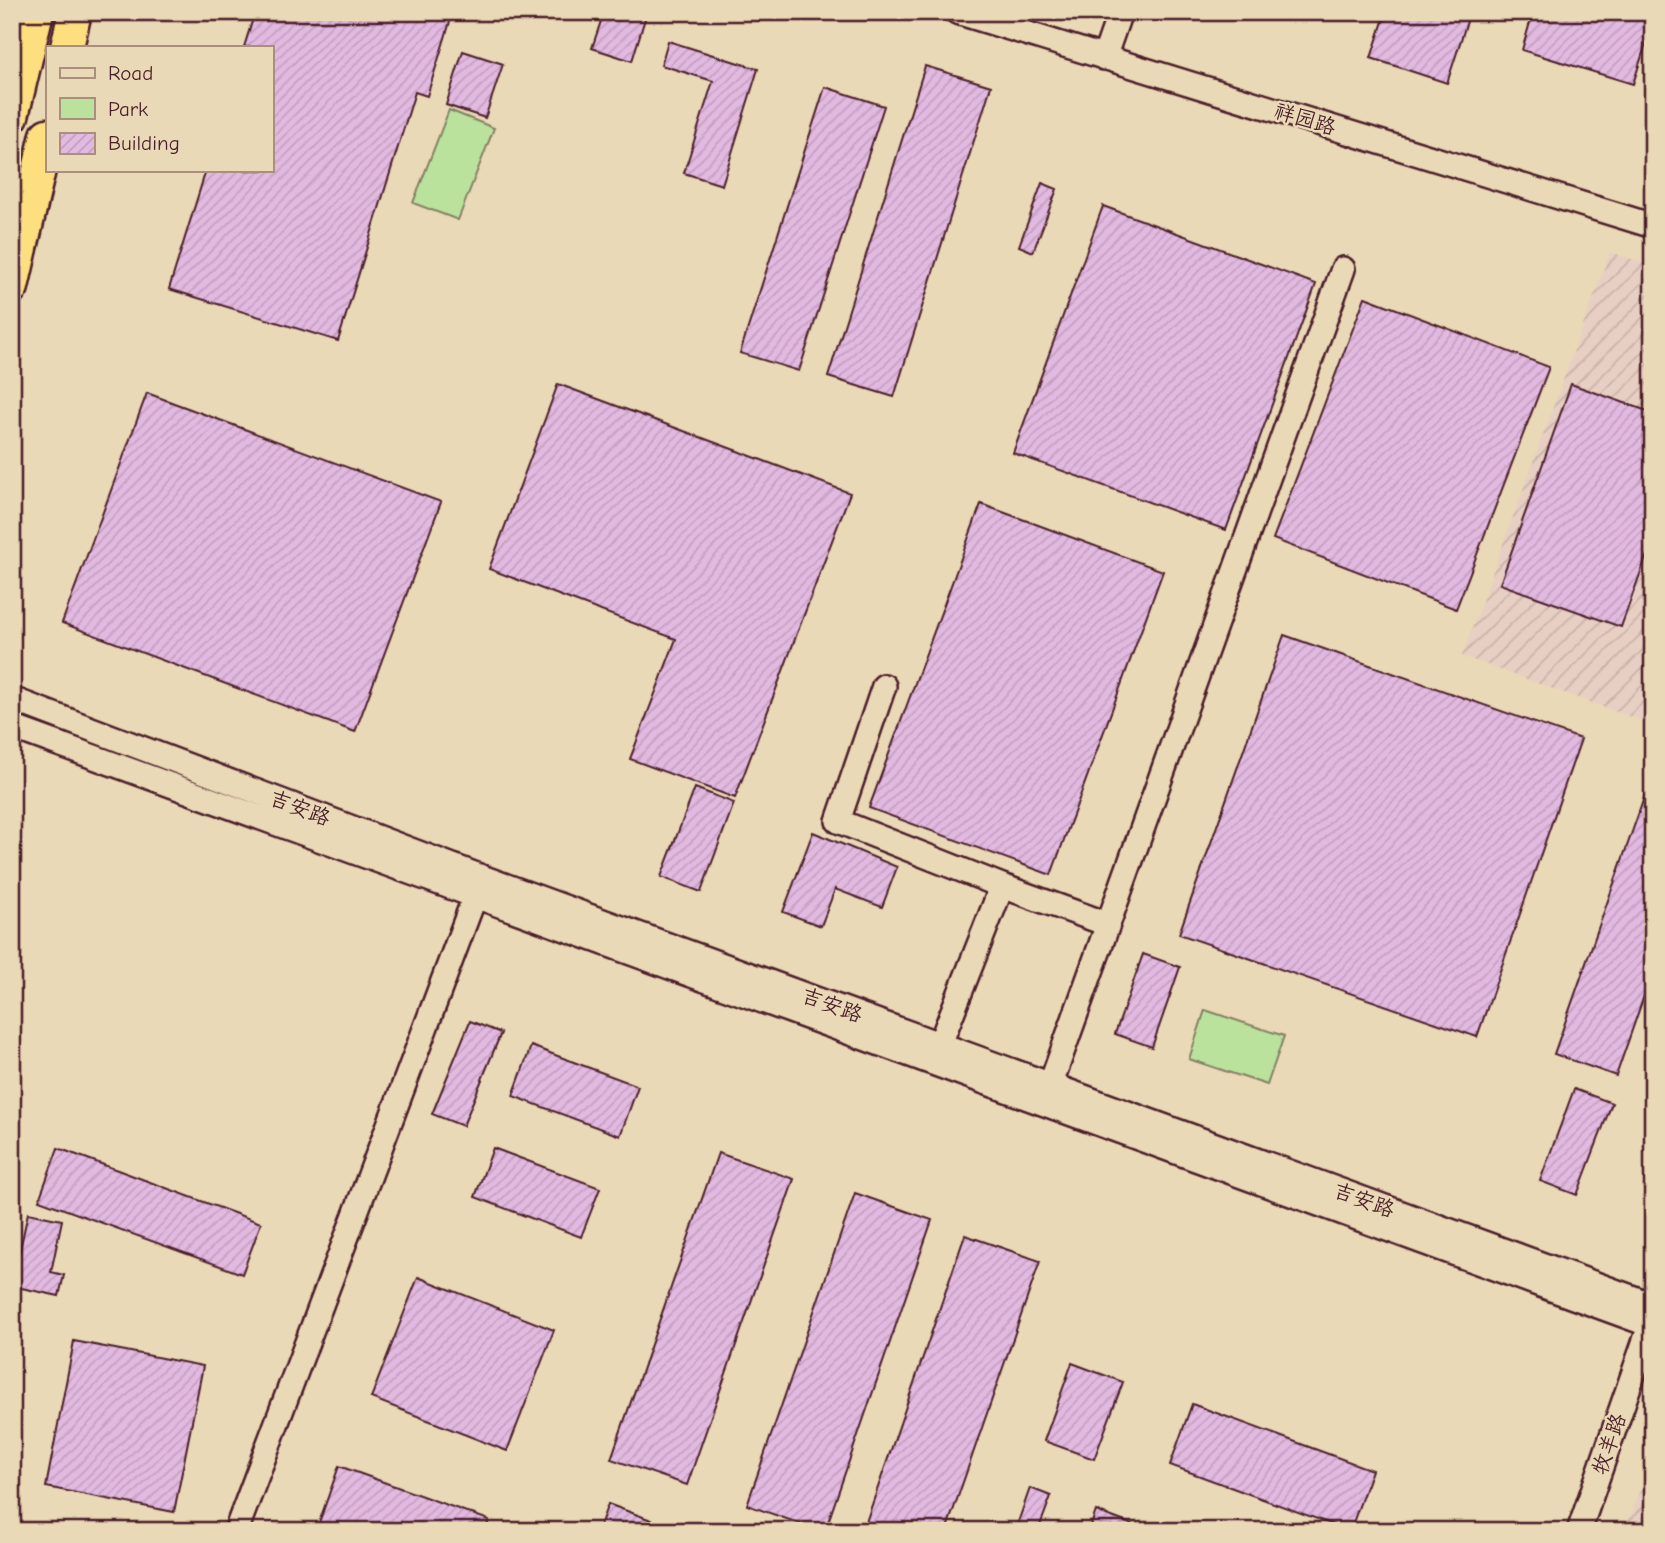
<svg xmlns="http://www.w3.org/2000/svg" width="1665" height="1543" font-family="'Comic Neue','LXGW WenKai TC',sans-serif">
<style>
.industrial{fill:url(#industrial-furrows)}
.park{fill:#bae29d;stroke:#828064;stroke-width:2}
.building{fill:url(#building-hatch);stroke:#4a1f2b;stroke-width:2}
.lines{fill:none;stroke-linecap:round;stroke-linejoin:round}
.minor-casing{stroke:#4a1f2b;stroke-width:28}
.highway-casing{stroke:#4a1f2b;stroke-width:37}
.minor{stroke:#ead9b6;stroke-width:23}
.highway{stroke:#fddf80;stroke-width:32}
.labels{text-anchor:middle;stroke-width:5;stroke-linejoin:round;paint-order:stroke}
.street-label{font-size:21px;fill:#4a1f2b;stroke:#ead9b6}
</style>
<defs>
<pattern id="industrial-furrows" width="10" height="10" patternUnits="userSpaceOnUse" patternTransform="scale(1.75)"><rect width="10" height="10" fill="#e8cfc3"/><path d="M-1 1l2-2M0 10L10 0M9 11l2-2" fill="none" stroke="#c8b1a8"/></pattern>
<pattern id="building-hatch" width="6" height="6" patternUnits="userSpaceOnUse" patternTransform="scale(1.75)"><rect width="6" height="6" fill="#e2b9e0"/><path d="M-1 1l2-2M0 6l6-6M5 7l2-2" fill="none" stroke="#c39fc0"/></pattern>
</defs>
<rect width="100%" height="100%" fill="#ead9b6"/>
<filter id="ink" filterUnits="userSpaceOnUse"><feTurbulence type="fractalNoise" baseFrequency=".0143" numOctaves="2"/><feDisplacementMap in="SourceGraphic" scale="14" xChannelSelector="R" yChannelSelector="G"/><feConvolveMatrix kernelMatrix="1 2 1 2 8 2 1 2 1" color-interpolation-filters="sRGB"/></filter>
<g filter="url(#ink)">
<!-- industrial -->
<path class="industrial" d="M 1610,252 L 1653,266 L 1653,725 L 1462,656 Z
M 1653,1454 L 1653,1531 L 1625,1531 Z"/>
<!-- park -->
<path class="park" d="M 449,110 L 494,128 L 458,220 L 413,203 Z
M 1205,1010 L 1284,1036 L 1267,1085 L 1189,1059 Z"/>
<!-- building -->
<path class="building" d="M 255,12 L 453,12 L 427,96 L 415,92 L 338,341 L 169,289 L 206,170 L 271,170 L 271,47 L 244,47 Z
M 482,12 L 517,12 L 514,22 Z
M 604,12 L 647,12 L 632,61 L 592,48 Z
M 1386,12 L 1470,12 L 1447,83 L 1371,58 Z
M 1533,12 L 1653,12 L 1653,21 L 1633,84 L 1522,50 Z
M 668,41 L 758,69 L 722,185 L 684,173 L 713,81 L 661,65 Z
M 463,51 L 503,64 L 485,118 L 446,105 Z
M 925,66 L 991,86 L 894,397 L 828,377 Z
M 825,87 L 884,106 L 799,371 L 740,353 Z
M 1042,183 L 1057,189 L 1033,252 L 1019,246 Z
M 1103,206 L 1316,284 L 1226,530 L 1013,453 Z
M 1365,297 L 1549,367 L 1456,609 L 1273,539 Z
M 558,384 L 850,493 L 735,798 L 630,759 L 676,639 L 489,569 Z
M 1571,384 L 1653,413 L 1653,538 L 1621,627 L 1500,584 Z
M 147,393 L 441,502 L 355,732 L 62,623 Z
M 981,504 L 1163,571 L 1051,875 L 869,808 Z
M 1284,635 L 1581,739 L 1477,1037 L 1179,934 Z
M 1653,674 L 1653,702 L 1644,699 Z
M 1652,775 L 1653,970 L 1616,1076 L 1554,1054 Z
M 695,788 L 734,803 L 701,892 L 661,877 Z
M 813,832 L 897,867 L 882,907 L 835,889 L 821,926 L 783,912 Z
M 1143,954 L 1180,967 L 1152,1047 L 1115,1034 Z
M 470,1021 L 501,1033 L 463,1126 L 432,1114 Z
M 531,1046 L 638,1086 L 620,1136 L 513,1096 Z
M 1574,1089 L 1612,1103 L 1577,1195 L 1540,1181 Z
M 58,1148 L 261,1223 L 242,1274 L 39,1200 Z
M 493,1148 L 600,1188 L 581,1237 L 475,1197 Z
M 718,1153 L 794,1179 L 687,1485 L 611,1459 Z
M 855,1193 L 932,1220 L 825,1531 L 821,1531 L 747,1505 Z
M 28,1213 L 62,1220 L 51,1272 L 64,1275 L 59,1296 L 12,1286 Z
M 965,1235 L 1040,1261 L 946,1531 L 863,1531 Z
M 418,1277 L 554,1330 L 507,1451 L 371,1398 Z
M 74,1341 L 203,1366 L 174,1512 L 46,1487 Z
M 1072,1363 L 1123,1382 L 1094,1459 L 1044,1441 Z
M 1192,1404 L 1372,1470 L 1350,1531 L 1170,1465 Z
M 339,1466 L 489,1520 L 485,1531 L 316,1531 Z
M 1030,1488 L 1051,1496 L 1038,1531 L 1015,1531 Z
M 608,1504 L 681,1531 L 598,1531 Z
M 1096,1511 L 1149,1531 L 1089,1531 Z"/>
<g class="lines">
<defs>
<path id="minor" d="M 957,12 L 1653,226
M 1104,58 L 1120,12
M 884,686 L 838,821 L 1002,886 L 1107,924
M 12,699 L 482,877 L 1653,1305
M 12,727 L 1653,1326
M 934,1059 L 1002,886
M 1045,1100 L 1343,269
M 236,1531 L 475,896
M 1579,1531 L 1653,1317"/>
<path id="highway" d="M 67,47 L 75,12
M 12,116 L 37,12
M 12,287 L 47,135"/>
</defs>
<!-- minor casing -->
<use href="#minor" class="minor-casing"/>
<!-- highway casing -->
<use href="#highway" class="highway-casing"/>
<!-- minor -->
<use href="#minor" class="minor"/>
<!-- highway -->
<use href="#highway" class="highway"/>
</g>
</g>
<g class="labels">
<!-- street labels -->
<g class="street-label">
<text transform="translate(1305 119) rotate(17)" y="7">祥园路</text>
<text transform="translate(300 808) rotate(21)" y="7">吉安路</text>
<text transform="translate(832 1005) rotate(20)" y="7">吉安路</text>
<text transform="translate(1364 1200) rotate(20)" y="7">吉安路</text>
<text transform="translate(1609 1444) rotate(-71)" y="7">牧羊路</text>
</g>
</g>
<!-- margin -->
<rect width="1665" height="1543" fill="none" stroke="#ead9b6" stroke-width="42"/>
<rect x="21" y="21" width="1623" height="1501" fill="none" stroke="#4a1f2b" stroke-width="2.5" filter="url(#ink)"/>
<!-- legend -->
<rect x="46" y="46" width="228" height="126" fill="#ead9b6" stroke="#aa8f7e" stroke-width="2"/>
<rect x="60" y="68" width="35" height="10" fill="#ead9b6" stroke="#aa8f7e" stroke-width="2"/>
<text x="108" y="80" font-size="21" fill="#4a1f2b">Road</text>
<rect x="60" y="98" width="35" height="21" fill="#bae29d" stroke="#aa8f7e" stroke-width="2"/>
<text x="108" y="116" font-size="21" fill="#4a1f2b">Park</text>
<rect x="60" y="133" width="35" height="21" fill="url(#building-hatch)" stroke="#aa8f7e" stroke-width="2"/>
<text x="108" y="150" font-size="21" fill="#4a1f2b">Building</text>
</svg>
